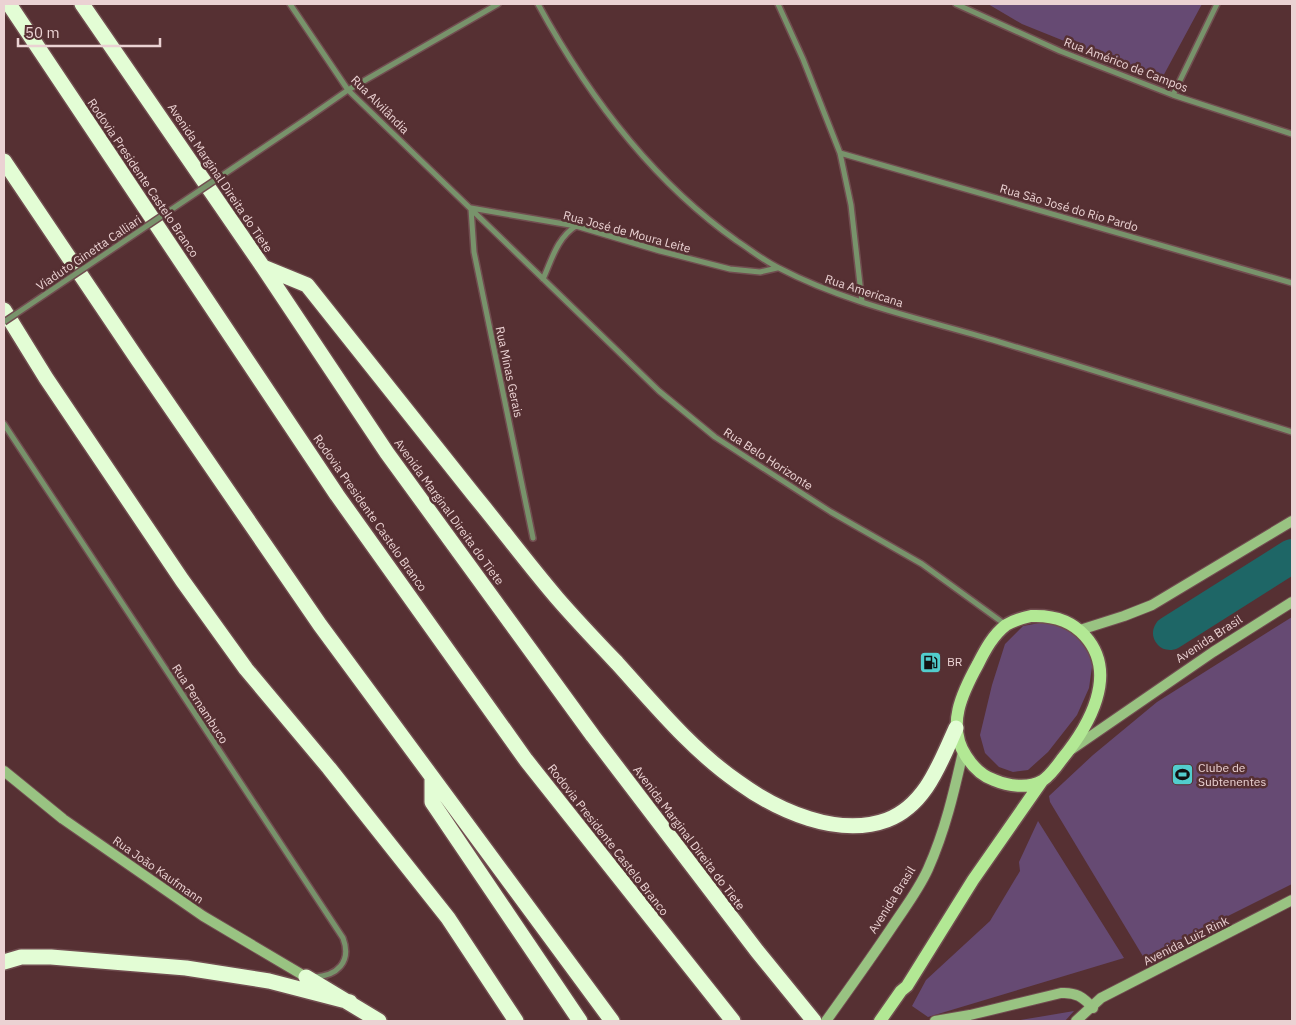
<svg xmlns="http://www.w3.org/2000/svg" width="1296" height="1025" font-family="'IBM Plex Sans',sans-serif">
<style>
.green{fill:#664a73}
.lines{fill:none;stroke-linecap:round;stroke-linejoin:round}
.river{stroke:#1e6666;stroke-width:34}
.street-casing{stroke:#714d50;stroke-width:8}
.secondary-casing{stroke:#714d50;stroke-width:12}
.primary-casing{stroke:#714d50;stroke-width:15}
.highway-casing{stroke:#714d50;stroke-width:18}
.street{stroke:#78936b;stroke-width:5}
.secondary{stroke:#99c382;stroke-width:10}
.primary{stroke:#b2e894;stroke-width:12}
.highway{stroke:#e3fdd5;stroke-width:15}
.street-bridge-casing{stroke:#714d50;stroke-width:8;stroke-linecap:butt}
.street-bridge{stroke:#78936b;stroke-width:5}
.labels{text-anchor:middle;stroke-width:5;stroke-linejoin:round;paint-order:stroke}
.street-label{font-size:12px;fill:#ebd2d3;stroke:#563033}
.poi-label{font-size:12px;fill:#ebd2d3;stroke:#563033;text-anchor:start}
</style>
<rect width="100%" height="100%" fill="#563033"/>
<!-- green -->
<path class="green" d="M 988,4 L 1202,4 L 1161,80 L 1022,24 Z
M 1292,617 L 1292,884 L 1144,958 L 1050,802 L 1049,796 L 1093,755 L 1157,702 Z
M 1045,622 L 1068,628 L 1085,643 L 1093,660 L 1089,688 L 1077,715 L 1048,752 L 1028,770 L 1013,772 L 999,767 L 985,753 L 980,735 L 992,685 L 1005,644 L 1023,626 Z
M 1038,821 L 1124,958 L 928,1017 L 912,1006 L 926,980 L 990,921 L 1020,871 L 1019,862 Z
M 1074,1011 L 1065,1021 L 1015,1021 Z"/>
<g class="lines">
<!-- river -->
<path class="river" d="M 1170,633 L 1292,556"/>
<defs>
<path id="street" d="M 290,4 L 348,90 L 659,391 L 715,437 L 831,512 L 922,564 L 1006,625
M 538,4 C 588,96 651,180 737,241 C 751,250 764,261 779,268 C 846,303 922,319 993,340 C 1093,370 1193,401 1292,432
M 778,4 L 803,59 L 840,153 L 851,205 L 862,302
M 956,4 L 1060,51 L 1173,95 L 1292,134
M 1173,95 L 1217,4
M 309,117 L 348,90 L 498,4
M 840,153 L 1292,283
M 471,208 L 576,226 L 660,251 L 730,269 L 760,272 L 777,268
M 471,209 L 474,252 L 533,538
M 543,279 C 552,259 557,238 576,226
M 4,424 L 343,938 C 352,962 337,976 314,977"/>
<path id="secondary" d="M 1080,630 L 1124,616 L 1152,605 L 1292,521
M 1072,749 L 1213,652 L 1292,602
M 4,771 L 63,819 L 203,916 L 306,977
M 826,1021 C 849,989 872,957 894,924 C 906,906 919,889 928,869 C 945,831 954,792 963,752
M 935,1021 L 970,1015 L 1061,993 C 1076,992 1083,997 1093,1008
M 1076,1021 L 1101,998 L 1292,900"/>
<path id="primary" d="M 1031,616 C 1052,615 1071,620 1085,636 C 1119,674 1089,726 1062,759 C 1057,766 1050,776 1042,781 C 1028,789 1008,786 994,780 C 982,776 973,767 966,756 C 946,726 962,693 978,664 C 985,650 993,635 1006,625 C 1014,620 1022,618 1031,616 Z
M 880,1021 L 901,991 L 907,986 L 973,880 L 1042,781"/>
<path id="highway" d="M 9,4 L 337,495 L 526,760 L 733,1021
M 82,4 L 263,267 L 387,453 L 593,736 L 757,951 L 814,1021
M 4,161 L 138,360 L 320,625 L 612,1021
M 263,267 L 307,285 C 363,355 418,425 474,495 C 502,529 528,564 557,598 C 576,620 597,642 617,663 C 655,705 692,750 738,782 C 778,811 838,838 887,820 C 926,805 940,763 956,728
M 4,310 L 46,378 L 182,580 L 246,669 L 329,768 L 448,918 L 516,1021
M 432,777 L 432,802 L 580,1021
M 4,962 L 21,957 L 51,957 L 186,968 L 269,981 L 350,1002
M 306,977 L 379,1021"/>
</defs>
<!-- street casing -->
<use href="#street" class="street-casing"/>
<!-- secondary casing -->
<use href="#secondary" class="secondary-casing"/>
<!-- primary casing -->
<use href="#primary" class="primary-casing"/>
<!-- highway casing -->
<use href="#highway" class="highway-casing"/>
<!-- street -->
<use href="#street" class="street"/>
<!-- secondary -->
<use href="#secondary" class="secondary"/>
<!-- primary -->
<use href="#primary" class="primary"/>
<!-- highway -->
<use href="#highway" class="highway"/>
<defs>
<path id="street-bridge" d="M 4,322 L 309,117"/>
</defs>
<!-- street-bridge casing -->
<use href="#street-bridge" class="street-bridge-casing"/>
<!-- street-bridge -->
<use href="#street-bridge" class="street-bridge"/>
</g>
<!-- icons -->
<defs>
<symbol id="fuel-square" viewBox="-11 -11 22 22"><rect x="-9" y="-9" width="18" height="18" rx="4" fill="#52cdcd" stroke="#563033"/><path d="M-5.5-6h7V0h2V4h1.3V-2.5L3-4.5l.8-.8L6-3V5H2.5V1h-1V6h-7ZM-4.2-4.7v3.2H.2V-4.7Z" fill="#111"/></symbol>
<symbol id="stadium-square" viewBox="-11 -11 22 22"><rect x="-9" y="-9" width="18" height="18" rx="4" fill="#52cdcd" stroke="#563033"/><path d="M0-5a6.5 5 0 1 0 0 10a6.5 5 0 1 0 0-10ZM-3.5-1.8h7v3.6h-7Z" fill="#111"/></symbol>
</defs>
<g fill-rule="evenodd">
<use href="#fuel-square" x="918" y="650" width="25" height="25"/>
<use href="#stadium-square" x="1170" y="762" width="25" height="25"/>
</g>
<g class="labels">
<!-- street labels -->
<g class="street-label">
<text transform="translate(1126 65) rotate(21)" y="4">Rua Américo de Campos</text>
<text transform="translate(380 105) rotate(45)" y="4">Rua Alvilândia</text>
<text transform="translate(143 178) rotate(56)" y="4">Rodovia Presidente Castelo Branco</text>
<text transform="translate(220 178) rotate(56)" y="4">Avenida Marginal Direita do Tiete</text>
<text transform="translate(1069 208) rotate(16)" y="4">Rua São José do Rio Pardo</text>
<text transform="translate(627 232) rotate(15)" y="4">Rua José de Moura Leite</text>
<text transform="translate(89 253) rotate(-34)" y="4">Viaduto Ginetta Calliari</text>
<text transform="translate(864 291) rotate(18)" y="4">Rua Americana</text>
<text transform="translate(509 372) rotate(78)" y="4">Rua Minas Gerais</text>
<text transform="translate(768 459) rotate(33)" y="4">Rua Belo Horizonte</text>
<text transform="translate(449 512) rotate(54)" y="4">Avenida Marginal Direita do Tiete</text>
<text transform="translate(370 513) rotate(55)" y="4">Rodovia Presidente Castelo Branco</text>
<text transform="translate(1209 639) rotate(-33)" y="4">Avenida Brasil</text>
<text transform="translate(200 704) rotate(57)" y="4">Rua Pernambuco</text>
<text transform="translate(689 838) rotate(53)" y="4">Avenida Marginal Direita do Tiete</text>
<text transform="translate(608 840) rotate(52)" y="4">Rodovia Presidente Castelo Branco</text>
<text transform="translate(158 870) rotate(35)" y="4">Rua João Kaufmann</text>
<text transform="translate(892 900) rotate(-58)" y="4">Avenida Brasil</text>
<text transform="translate(1186 941) rotate(-27)" y="4">Avenida Luiz Rink</text>
</g>
<!-- poi labels -->
<g class="poi-label">
<text x="947" y="666">BR</text>
<text x="1198" y="772">Clube de<tspan x="1198" dy="14">Subtenentes</tspan></text>
</g>
</g>
<!-- border -->
<rect width="1296" height="1025" fill="none" stroke="#ebd2d3" stroke-width="10"/>
<!-- scale -->
<path d="M18 38v8h142v-8" fill="none" stroke="#ebd2d3" stroke-width="2.5"/>
<text x="25" y="38" font-size="15" fill="#ebd2d3" stroke="#563033" stroke-width="4" paint-order="stroke">50 m</text>
</svg>
